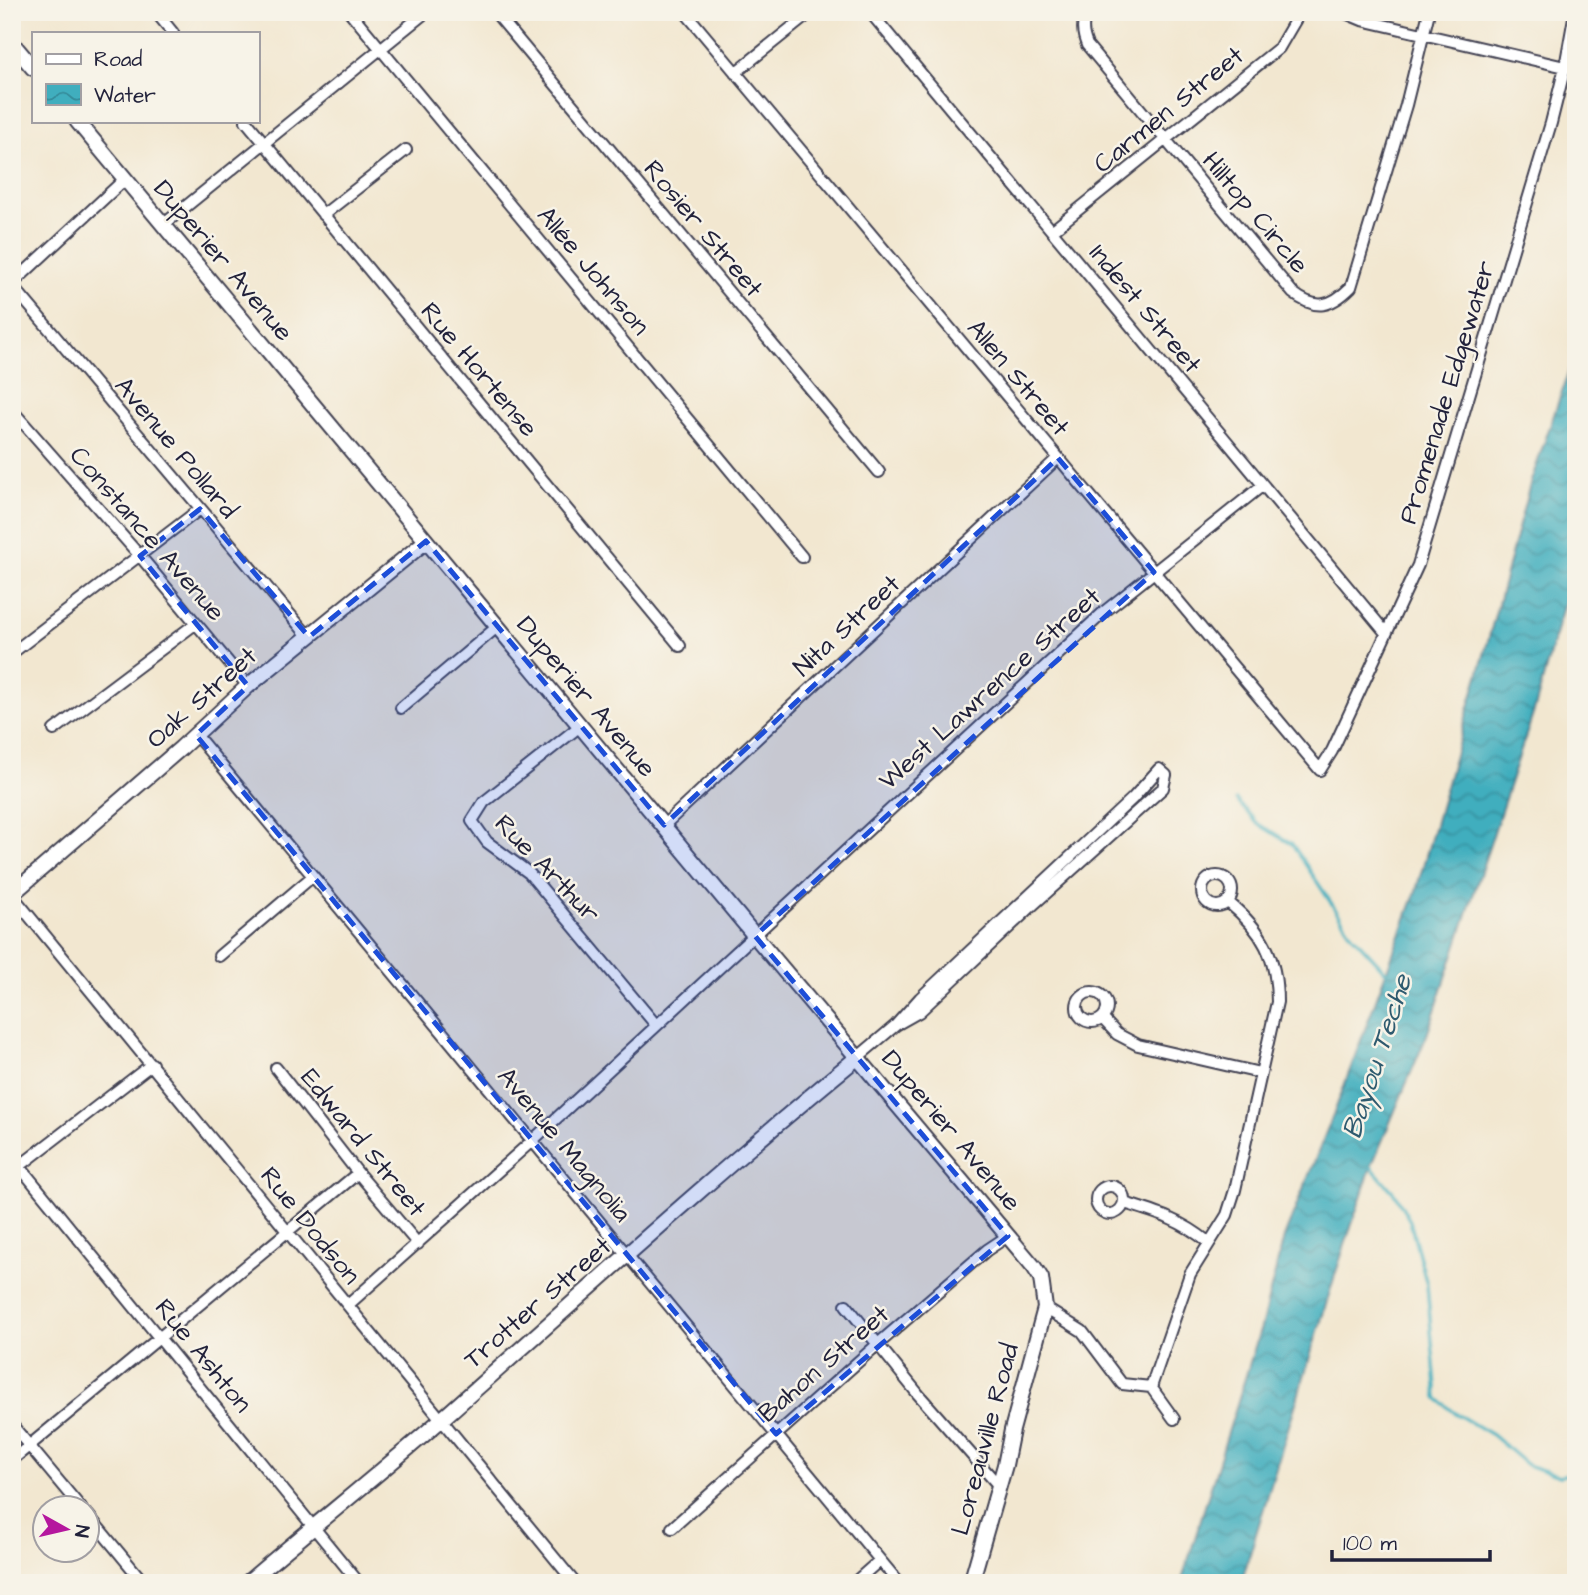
<svg xmlns="http://www.w3.org/2000/svg" width="1588" height="1595" font-family="'Architects Daughter',sans-serif">
<style>
.water{fill:url(#water-waves);stroke:#31687c;stroke-width:2}
.lines{fill:none;stroke-linecap:round;stroke-linejoin:round}
.stream{stroke:#40aebe;stroke-width:3.5}
.street-casing{stroke:#414051;stroke-width:14}
.secondary-casing{stroke:#414051;stroke-width:18}
.street{stroke:#fff;stroke-width:10}
.secondary{stroke:#fff;stroke-width:14}
.marked{fill:#1d4ed8;fill-opacity:0.2;stroke:#1d4ed8;stroke-width:5;stroke-dasharray:14 9;stroke-linejoin:round}
.labels{text-anchor:middle;stroke-width:5;stroke-linejoin:round;paint-order:stroke}
.street-label{font-size:26px;fill:#22223b;stroke:#f7f3e8}
.water-label{font-size:28px;font-style:italic;fill:#2e5a6f;stroke:#f7f3e8}
</style>
<defs>
<pattern id="water-waves" width="16" height="10" patternUnits="userSpaceOnUse" patternTransform="scale(1.75)"><rect width="16" height="10" fill="#40aebe"/><path d="M0 5q4-4 8 0t8 0" fill="none" stroke="#358d9c"/></pattern>
</defs>
<rect width="100%" height="100%" fill="#f7f3e8"/>
<filter id="ink" filterUnits="userSpaceOnUse"><feTurbulence type="fractalNoise" baseFrequency=".0143" numOctaves="2"/><feDisplacementMap in="SourceGraphic" scale="14" xChannelSelector="R" yChannelSelector="G"/><feConvolveMatrix kernelMatrix="1 2 1 2 8 2 1 2 1" color-interpolation-filters="sRGB"/></filter>
<filter id="wash" filterUnits="userSpaceOnUse"><feTurbulence type="fractalNoise" baseFrequency=".00686" numOctaves="4" result="noise"/><feDisplacementMap in="SourceGraphic" scale="28" xChannelSelector="R" yChannelSelector="G"/><feGaussianBlur stdDeviation="1.57" result="paint"/><feColorMatrix in="noise" values="0 0 0 0 0 0 0 0 0 0 0 0 0 0 0 0 0 1.4 0 .05"/><feComposite in="paint" operator="in"/></filter>
<g filter="url(#wash)">
<rect width="100%" height="100%" fill="#f2e7d0"/>
<!-- water -->
<path class="water" d="M 1576,351 L 1576,555 L 1567,592 L 1535,708 L 1427,1035 L 1371,1167 L 1335,1275 L 1241,1583 L 1181,1583 L 1262,1324 L 1284,1237 L 1337,1105 L 1415,894 L 1488,641 L 1530,484 Z"/>
<g class="lines">
<!-- stream -->
<path class="stream" d="M 1236,800 L 1258,824 L 1292,844 L 1353,936 L 1386,972
M 1371,1167 L 1395,1194 L 1410,1221 L 1427,1285 L 1437,1398 L 1455,1413 L 1492,1435 L 1527,1465 L 1560,1476 L 1576,1472"/>
</g>
</g>
<g filter="url(#ink)">
<g class="lines">
<defs>
<path id="street" d="M 156,12 L 173,33
M 350,12 L 802,557
M 495,12 L 879,472
M 685,12 L 1320,770 L 1332,751 L 1418,565 L 1551,123 L 1565,67 L 1575,12
M 870,12 L 1386,633
M 1086,12 C 1082,25 1082,33 1087,45 L 1293,293 C 1316,311 1331,307 1351,287 L 1406,105 L 1429,12
M 1343,12 L 1362,20 L 1565,67
M 735,73 L 811,12
M 246,121 L 680,646
M 323,215 L 406,150
M 163,225 L 426,12
M 1053,230 L 1279,48 L 1300,12
M 12,284 L 125,179
M 12,285 L 309,637
M 12,410 L 140,556 L 248,686
M 12,653 L 200,509
M 401,708 L 497,627
M 580,726 L 484,802 L 472,821 L 487,842 L 529,873 L 656,1025
M 54,730 L 195,624
M 196,735 L 899,1583
M 664,825 L 1058,458
M1202 891a15 15 0 1 1 30 0a15 15 0 1 1-30 0Z
M 12,895 L 575,1583
M 219,956 L 313,876
M1077 1007a15 15 0 1 1 30 0a15 15 0 1 1-30 0Z
M 1102,1018 L 1117,1034 L 1138,1045 L 1260,1073
M 858,1057 L 896,1025 L 920,998 L 1133,798 L 1159,769 L 1166,775 L 1163,788 L 1034,904 L 919,1012 L 896,1025
M 276,1068 L 358,1173 L 418,1244
M 12,1157 L 359,1583
M 12,1172 L 152,1064
M1096 1200a14 14 0 1 1 28 0a14 14 0 1 1-28 0Z
M 1124,1203 C 1157,1213 1181,1220 1208,1242
M 348,1305 L 533,1140 L 1104,612 L 1263,485
M 846,1305 L 918,1394 L 999,1486
M 1045,1308 L 1082,1331 L 1122,1384 L 1151,1387
M 1151,1387 L 1190,1274 L 1227,1215 L 1235,1190 L 1277,1002 C 1277,957 1263,931 1228,902
M 1151,1387 L 1174,1419
M 12,1425 L 81,1508
M 12,1460 L 358,1173
M 88,1515 L 144,1583
M 672,1528 L 878,1344 L 987,1250 L 1008,1236
M 854,1583 L 880,1560"/>
<path id="secondary" d="M 12,43 L 33,68
M 77,121 L 755,936 L 1034,1267 L 1041,1278 L 1045,1308 L 1012,1430 L 1005,1465 L 971,1583
M 12,894 L 181,748 L 248,686 L 426,541
M 247,1583 C 311,1528 378,1475 442,1419 C 580,1297 716,1173 858,1057"/>
</defs>
<!-- street casing -->
<use href="#street" class="street-casing"/>
<!-- secondary casing -->
<use href="#secondary" class="secondary-casing"/>
<!-- street -->
<use href="#street" class="street"/>
<!-- secondary -->
<use href="#secondary" class="secondary"/>
</g>
</g>
<!-- marked area -->
<path class="marked" d="M 1058,458 L 1154,572 L 755,936 L 1008,1236 L 776,1434 L 196,735 L 248,686 L 140,556 L 200,509 L 309,637 L 426,541 L 664,825 Z"/>
<g class="labels">
<!-- street labels -->
<g class="street-label">
<text transform="translate(1168 109) rotate(-39)" y="9">Carmen Street</text>
<text transform="translate(1256 212) rotate(50)" y="9">Hilltop Circle</text>
<text transform="translate(704 228) rotate(50)" y="9">Rosier Street</text>
<text transform="translate(224 260) rotate(50)" y="9">Duperier Avenue</text>
<text transform="translate(594 270) rotate(50)" y="9">Allée Johnson</text>
<text transform="translate(1146 308) rotate(50)" y="9">Indest Street</text>
<text transform="translate(480 369) rotate(50)" y="9">Rue Hortense</text>
<text transform="translate(1019 377) rotate(50)" y="9">Allen Street</text>
<text transform="translate(1446 392) rotate(-73)" y="9">Promenade Edgewater</text>
<text transform="translate(177 447) rotate(50)" y="9">Avenue Pollard</text>
<text transform="translate(148 533) rotate(49)" y="9">Constance Avenue</text>
<text transform="translate(846 625) rotate(-43)" y="9">Nita Street</text>
<text transform="translate(989 688) rotate(-42)" y="9">West Lawrence Street</text>
<text transform="translate(587 696) rotate(50)" y="9">Duperier Avenue</text>
<text transform="translate(201 697) rotate(-42)" y="9">Oak Street</text>
<text transform="translate(548 868) rotate(46)" y="9">Rue Arthur</text>
<text transform="translate(952 1130) rotate(50)" y="9">Duperier Avenue</text>
<text transform="translate(364 1142) rotate(51)" y="9">Edward Street</text>
<text transform="translate(565 1144) rotate(50)" y="9">Avenue Magnolia</text>
<text transform="translate(311 1225) rotate(51)" y="9">Rue Dodson</text>
<text transform="translate(537 1302) rotate(-41)" y="9">Trotter Street</text>
<text transform="translate(204 1355) rotate(51)" y="9">Rue Ashton</text>
<text transform="translate(823 1363) rotate(-41)" y="9">Bahon Street</text>
<text transform="translate(984 1439) rotate(-75)" y="9">Loreauville Road</text>
</g>
<!-- water labels -->
<g class="water-label">
<text transform="translate(1376 1056) rotate(-72)" y="10">Bayou Teche</text>
</g>
</g>
<!-- margin -->
<rect width="1588" height="1595" fill="none" stroke="#f7f3e8" stroke-width="42"/>
<!-- legend -->
<rect x="32" y="32" width="228" height="91" fill="#f7f3e8" stroke="#a29fa3" stroke-width="2"/>
<rect x="46" y="54" width="35" height="10" fill="#ffffff" stroke="#a29fa3" stroke-width="2"/>
<text x="94" y="66" font-size="21" fill="#22223b">Road</text>
<rect x="46" y="84" width="35" height="21" fill="url(#water-waves)" stroke="#a29fa3" stroke-width="2"/>
<text x="94" y="102" font-size="21" fill="#22223b">Water</text>
<!-- north arrow -->
<g transform="translate(66 1529) rotate(98)"><circle r="33" fill="#f7f3e8" stroke="#a29fa3" stroke-width="2"/>
<path d="M0-5L12 26L0 18L-12 26Z" fill="#b5179e"/>
<text y="-10" font-size="19" font-weight="bold" text-anchor="middle" fill="#22223b">N</text>
</g>
<!-- scale -->
<path d="M1332 1550v10h158v-10" fill="none" stroke="#22223b" stroke-width="3.5"/>
<text x="1343" y="1550" font-size="21" fill="#22223b" stroke="#f7f3e8" stroke-width="5" paint-order="stroke">100 m</text>
</svg>
